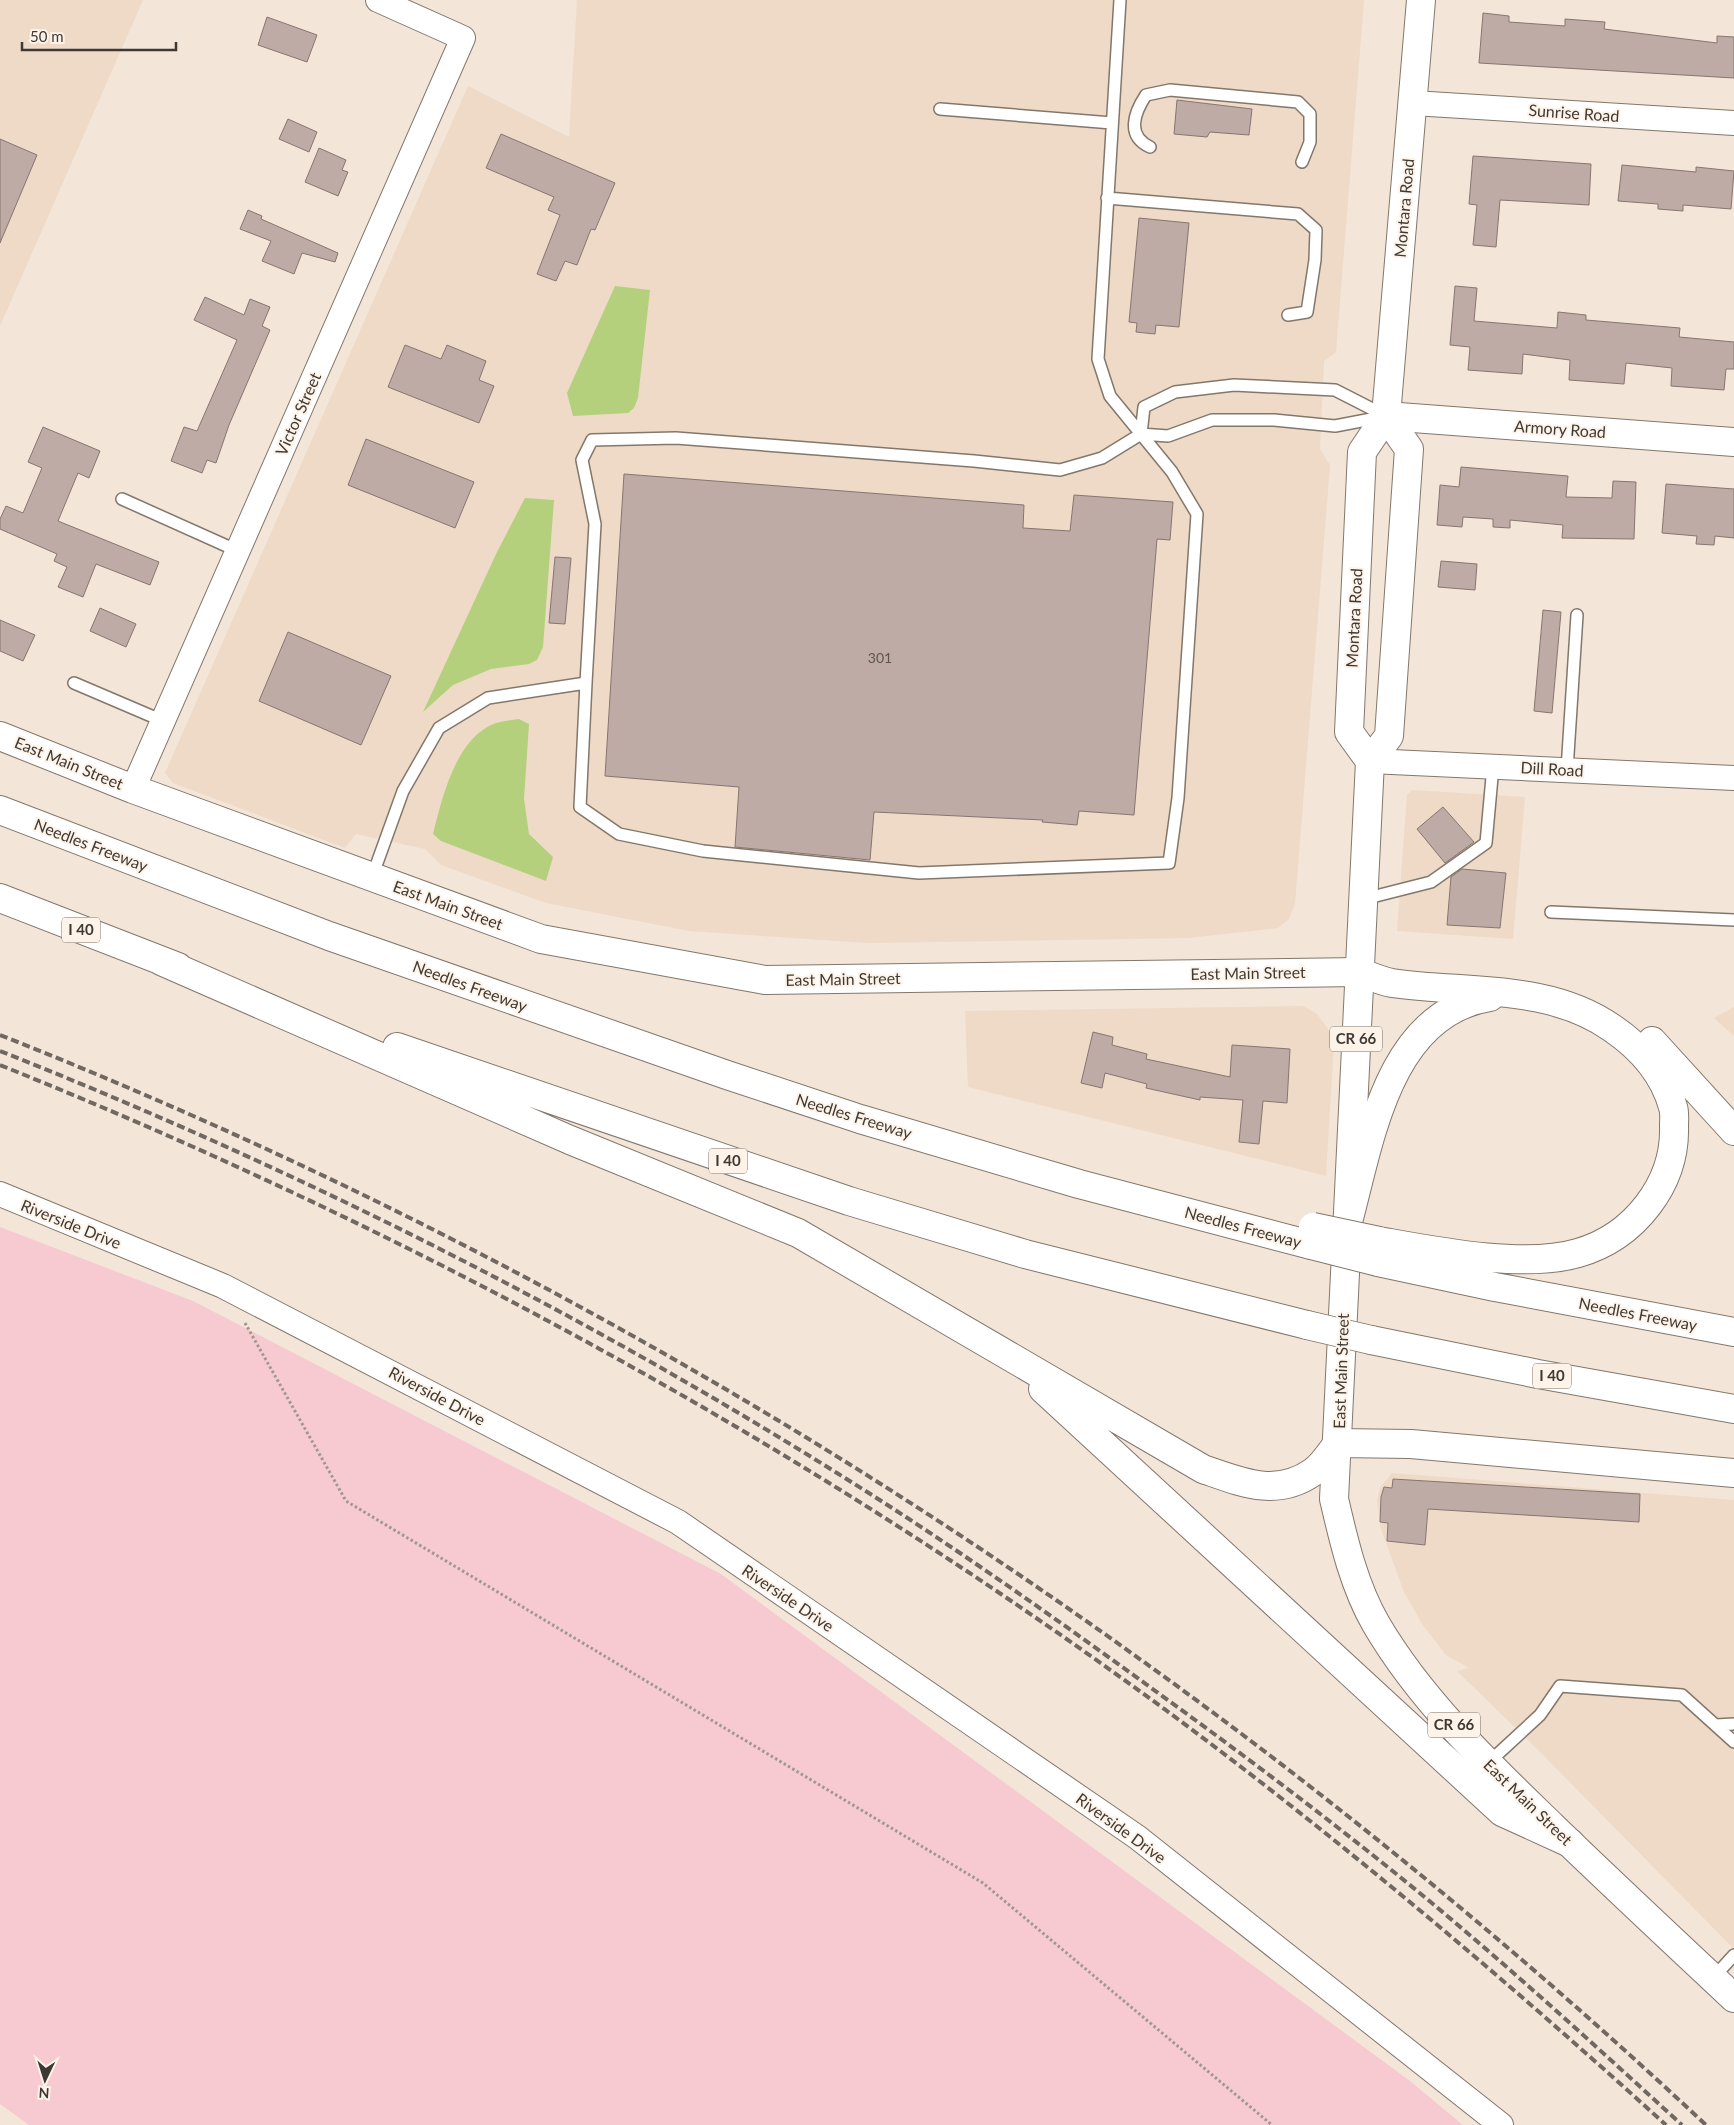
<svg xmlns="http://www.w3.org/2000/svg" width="1734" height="2125" font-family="Lato,sans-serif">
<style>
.built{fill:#eedac7}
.green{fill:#f6cad0}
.water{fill:#b5d07d}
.building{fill:#beaba5;stroke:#877570}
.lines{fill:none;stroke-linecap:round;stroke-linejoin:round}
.service-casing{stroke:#83776b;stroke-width:14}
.minor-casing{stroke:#83776b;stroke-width:26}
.tertiary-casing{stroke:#83776b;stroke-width:30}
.secondary-casing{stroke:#83776b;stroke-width:30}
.primary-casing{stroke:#83776b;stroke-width:30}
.motorway-casing{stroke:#83776b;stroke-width:30}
.path{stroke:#a2978e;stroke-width:3;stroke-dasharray:2.5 2.5;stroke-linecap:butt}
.service{stroke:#fff;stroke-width:11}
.minor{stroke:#fff;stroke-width:24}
.tertiary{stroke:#fff;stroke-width:28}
.secondary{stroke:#fff;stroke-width:28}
.primary{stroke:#fff;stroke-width:28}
.motorway{stroke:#fff;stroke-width:28}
.rail{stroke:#716861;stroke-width:4;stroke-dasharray:8 4;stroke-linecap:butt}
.motorway-bridge-casing{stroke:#83776b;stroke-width:30;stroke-linecap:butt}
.motorway-bridge{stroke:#fff;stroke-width:28}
.labels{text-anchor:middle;stroke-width:4;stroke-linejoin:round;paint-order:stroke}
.number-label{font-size:14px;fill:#5f5650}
.shield{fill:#fef3e8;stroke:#78716a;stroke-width:1}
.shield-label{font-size:15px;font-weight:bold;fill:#3f3934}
.street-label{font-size:16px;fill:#3f3934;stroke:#fef3e8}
</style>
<rect width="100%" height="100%" fill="#f3e5d8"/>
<!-- built -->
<path class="built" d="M 0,0 L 143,0 L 0,326 Z
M 577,0 L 1364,0 L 1336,352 L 1324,361 L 1320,449 L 1330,465 L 1295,904 L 1289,919 L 1278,928 L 1189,938 L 868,943 L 689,931 L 546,903 L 441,865 L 425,849 L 356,834 L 345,848 L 173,783 L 165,773 L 468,86 L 569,137 Z
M 1412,790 L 1525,797 L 1513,939 L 1397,931 L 1407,795 Z
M 1303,1006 L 1317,1014 L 1331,1033 L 1334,1041 L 1326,1176 L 968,1087 L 965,1011 Z
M 1734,1007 L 1734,1036 L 1714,1018 Z
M 1392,1473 L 1734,1500 L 1734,1949 L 1539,1751 L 1457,1671 L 1469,1668 L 1446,1655 L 1422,1624 L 1404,1592 L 1381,1529 L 1377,1501 L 1380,1488 Z"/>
<!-- green -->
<path class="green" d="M 0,1227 L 193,1301 L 721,1574 L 1410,2081 L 1463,2125 L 29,2125 L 0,2104 Z"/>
<!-- water -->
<path class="water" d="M 615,286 L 650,290 L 638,398 L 634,408 L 628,413 L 573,416 L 567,393 Z
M 525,498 L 554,500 L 543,647 L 537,660 L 529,664 L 491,669 L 453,685 L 423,712 L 497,552 Z
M 519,719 L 529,724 L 524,799 L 529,834 L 553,857 L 546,881 L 441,841 L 433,834 C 442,798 456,737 496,723 C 503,721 512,720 519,719 Z"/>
<!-- building -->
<path class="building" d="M 1483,13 L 1509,16 L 1509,22 L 1565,26 L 1565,19 L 1605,22 L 1604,29 L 1717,43 L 1717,36 L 1734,37 L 1734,78 L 1479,63 Z
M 267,17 L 317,35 L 307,62 L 258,45 Z
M 1177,100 L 1252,109 L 1249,135 L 1210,132 L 1207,137 L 1174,134 Z
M 288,119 L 317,132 L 309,152 L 279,139 Z
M 501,134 L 615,183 L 595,230 L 591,229 L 577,265 L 565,261 L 556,281 L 537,274 L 560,215 L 548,210 L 554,197 L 486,168 Z
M 0,139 L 37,155 L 0,243 Z
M 319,148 L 346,160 L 342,170 L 348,172 L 338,196 L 305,182 Z
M 1473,156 L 1591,164 L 1589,205 L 1500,200 L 1496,247 L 1473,245 L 1477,205 L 1469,204 Z
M 1622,165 L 1696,172 L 1696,167 L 1734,171 L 1731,209 L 1683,205 L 1683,211 L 1658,209 L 1658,204 L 1618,201 Z
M 248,210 L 262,216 L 261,219 L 338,253 L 335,262 L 302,253 L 294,274 L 262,261 L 271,241 L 240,229 Z
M 1139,218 L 1189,223 L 1179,327 L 1156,325 L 1155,334 L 1136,332 L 1137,323 L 1129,322 Z
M 1455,286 L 1477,288 L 1474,321 L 1557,328 L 1558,312 L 1586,315 L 1586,320 L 1680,328 L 1679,337 L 1734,342 L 1734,369 L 1726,369 L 1724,390 L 1671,386 L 1672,368 L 1626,363 L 1624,384 L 1569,380 L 1570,360 L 1523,354 L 1522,374 L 1468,370 L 1470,347 L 1450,345 Z
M 205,297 L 244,315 L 250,299 L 270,307 L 262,326 L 270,330 L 229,425 L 216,463 L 207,460 L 202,473 L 171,461 L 184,427 L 197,431 L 237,340 L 194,320 Z
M 405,345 L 441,359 L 447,345 L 486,361 L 479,380 L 494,386 L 479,423 L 388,387 Z
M 43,427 L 100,451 L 89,478 L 78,473 L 58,521 L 159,562 L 150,585 L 96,564 L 83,597 L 58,587 L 67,567 L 54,561 L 57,554 L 0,529 L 0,519 L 6,506 L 23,513 L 42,468 L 28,462 Z
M 366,439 L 474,482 L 455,528 L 348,485 Z
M 1461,467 L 1568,476 L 1566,497 L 1612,498 L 1613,481 L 1636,482 L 1634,539 L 1562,538 L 1563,525 L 1510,520 L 1510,528 L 1493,527 L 1493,519 L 1463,517 L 1462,527 L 1437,525 L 1440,485 L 1459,487 Z
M 624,474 L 1024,505 L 1023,528 L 1070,531 L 1074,495 L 1173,502 L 1170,540 L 1157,539 L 1134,815 L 1079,811 L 1077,825 L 1042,822 L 1043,820 L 874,812 L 870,860 L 735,847 L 739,787 L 605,776 Z
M 1666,484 L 1734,489 L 1734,538 L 1715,536 L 1714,545 L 1696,544 L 1697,536 L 1662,533 Z
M 555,557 L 571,558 L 565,624 L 549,623 Z
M 1441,561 L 1477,564 L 1475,590 L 1438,587 Z
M 100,608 L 136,624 L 126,647 L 90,631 Z
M 1543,610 L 1561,612 L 1552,713 L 1534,711 Z
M 0,620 L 35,635 L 23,661 L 0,651 Z
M 288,632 L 391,676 L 361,745 L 259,701 Z
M 1443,807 L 1474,842 L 1445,863 L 1417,829 Z
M 1462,869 L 1506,873 L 1500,928 L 1447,925 L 1451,877 Z
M 1093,1032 L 1113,1037 L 1112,1045 L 1147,1054 L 1146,1059 L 1230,1077 L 1232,1045 L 1290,1049 L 1287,1103 L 1263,1101 L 1259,1144 L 1239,1142 L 1243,1100 L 1200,1097 L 1200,1100 L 1146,1088 L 1147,1084 L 1105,1073 L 1102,1088 L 1081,1083 Z
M 1393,1479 L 1640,1494 L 1639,1522 L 1428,1509 L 1425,1545 L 1387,1541 L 1388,1523 L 1380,1522 L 1381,1497 L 1384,1487 L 1392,1488 Z"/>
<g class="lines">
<defs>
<path id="service" d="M 940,109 L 1112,123
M 1150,147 C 1126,136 1134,113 1146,95 L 1170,90 L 1298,102 L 1310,114 L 1310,142 L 1302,162
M 1107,198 L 1298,214 L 1316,230 L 1315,260 L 1307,312 L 1288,315
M 1141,434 L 1144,407 L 1175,392 L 1234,385 L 1335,390 L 1386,416
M 122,499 L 238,551
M 74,683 L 163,721
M 586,683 L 580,807 L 619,834 L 703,851 L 919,873 L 1169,863 L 1178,798 L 1197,514 L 1172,472 L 1110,396 L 1098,359 L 1120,0
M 1567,770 L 1577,615
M 372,877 L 403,791 L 439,728 L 488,698 L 586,683 L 595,524 L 582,460 L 592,440 L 676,438 L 974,461 L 1060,470 L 1102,458 L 1141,434 L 1168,436 L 1212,420 L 1274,420 L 1335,426 L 1382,417
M 1364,899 L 1431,882 L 1486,843 L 1493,766
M 1551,912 L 1734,920
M 1716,1725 L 1734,1724
M 1488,1763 L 1540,1715 L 1560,1686 L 1682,1695 L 1734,1742
M 1713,1978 L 1734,1955"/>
<path id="minor" d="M 1413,103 L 1734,123
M 1370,761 L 1734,778
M 133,789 L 463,38 L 378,0
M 0,1194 L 223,1286 L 678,1522 L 1137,1837 L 1501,2125"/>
<path id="tertiary" d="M 0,736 L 133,789 L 541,939 L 765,980 L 1359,972"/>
<path id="secondary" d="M 1386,416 L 1734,442"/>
<path id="primary" d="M 1386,416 L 1409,449 L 1389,736 L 1370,761 L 1334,1499 C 1344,1542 1354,1586 1376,1624 C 1421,1701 1489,1765 1552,1826 C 1612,1884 1673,1941 1734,1998
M 1370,761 L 1349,732 L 1362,452 L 1386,416 L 1421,0"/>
<path id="motorway" d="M 0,810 L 329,936 L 727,1075 L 860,1119 L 1079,1184 L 1311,1245
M 0,898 L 178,967
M 161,961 L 570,1140 L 798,1233 L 1203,1469 C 1241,1482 1276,1498 1313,1472 C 1323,1465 1331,1452 1338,1443 L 1411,1444 L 1734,1473
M 1359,972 C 1370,976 1381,981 1392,983 C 1465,994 1548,983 1612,1028 C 1640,1047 1664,1074 1673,1107 C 1675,1113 1674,1120 1674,1126 C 1676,1184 1634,1237 1578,1253 C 1524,1269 1435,1251 1379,1241
M 1652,1041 L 1734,1131
M 397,1047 L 849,1201 L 1025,1254 L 1307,1325
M 1348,1222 C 1370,1140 1388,1013 1490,997
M 1378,1262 L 1495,1287 L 1734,1332
M 1371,1340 L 1538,1374 L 1734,1409
M 1043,1389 L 1502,1812 L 1570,1843"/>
</defs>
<!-- service casing -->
<use href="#service" class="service-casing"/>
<!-- minor casing -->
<use href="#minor" class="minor-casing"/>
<!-- tertiary casing -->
<use href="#tertiary" class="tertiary-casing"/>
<!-- secondary casing -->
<use href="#secondary" class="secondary-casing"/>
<!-- primary casing -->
<use href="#primary" class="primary-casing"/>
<!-- motorway casing -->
<use href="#motorway" class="motorway-casing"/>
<!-- path -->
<path class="path" d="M 245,1323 L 346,1501 L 983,1883 L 1272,2125"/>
<!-- service -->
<use href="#service" class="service"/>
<!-- minor -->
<use href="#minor" class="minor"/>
<!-- tertiary -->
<use href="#tertiary" class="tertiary"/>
<!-- secondary -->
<use href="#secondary" class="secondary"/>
<!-- primary -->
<use href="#primary" class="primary"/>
<!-- motorway -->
<use href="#motorway" class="motorway"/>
<!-- rail -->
<path class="rail" d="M 0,1035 C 637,1287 1206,1657 1706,2125
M 0,1051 C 290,1166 572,1307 837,1473 C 948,1542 1055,1618 1161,1695 C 1253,1762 1345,1831 1433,1904 C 1518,1975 1600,2050 1682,2125
M 0,1065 C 413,1231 808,1447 1167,1711 C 1341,1840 1505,1979 1666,2125"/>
<defs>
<path id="motorway-bridge" d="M 1313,1227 L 1379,1241
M 1311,1245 L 1378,1262
M 1307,1325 L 1371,1340"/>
</defs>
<!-- motorway-bridge casing -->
<use href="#motorway-bridge" class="motorway-bridge-casing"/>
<!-- motorway-bridge -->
<use href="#motorway-bridge" class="motorway-bridge"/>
</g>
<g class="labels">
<!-- number labels -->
<g class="number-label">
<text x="880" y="663">301</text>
</g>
<!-- shield labels -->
<g class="shield">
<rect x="62" y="917.5" width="38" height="25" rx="4"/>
<rect x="1330" y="1026.5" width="52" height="25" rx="4"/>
<rect x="709" y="1148.5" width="38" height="25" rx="4"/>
<rect x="1533" y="1363.5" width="38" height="25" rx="4"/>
<rect x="1428" y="1712.5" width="52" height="25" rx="4"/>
</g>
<g class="shield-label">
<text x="81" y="935">I 40</text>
<text x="1356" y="1044">CR 66</text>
<text x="728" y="1166">I 40</text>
<text x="1552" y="1381">I 40</text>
<text x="1454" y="1730">CR 66</text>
</g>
<!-- street labels -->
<g class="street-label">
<text transform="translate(1574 113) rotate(4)" y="6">Sunrise Road</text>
<text transform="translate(1404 208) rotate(-85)" y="6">Montara Road</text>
<text transform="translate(298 414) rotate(-66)" y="6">Victor Street</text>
<text transform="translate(1560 429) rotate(4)" y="6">Armory Road</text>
<text transform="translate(1354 618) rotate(-87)" y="6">Montara Road</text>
<text transform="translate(69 763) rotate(22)" y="6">East Main Street</text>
<text transform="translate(1552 769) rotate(3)" y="6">Dill Road</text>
<text transform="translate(91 845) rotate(21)" y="6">Needles Freeway</text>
<text transform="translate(448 905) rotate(20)" y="6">East Main Street</text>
<text transform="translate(1248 973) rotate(-1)" y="6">East Main Street</text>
<text transform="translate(843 979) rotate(-1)" y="6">East Main Street</text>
<text transform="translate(470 986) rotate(20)" y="6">Needles Freeway</text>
<text transform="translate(854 1116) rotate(17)" y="6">Needles Freeway</text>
<text transform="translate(71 1224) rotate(22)" y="6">Riverside Drive</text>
<text transform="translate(1243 1227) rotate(15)" y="6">Needles Freeway</text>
<text transform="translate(1638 1314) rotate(11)" y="6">Needles Freeway</text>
<text transform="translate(1341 1371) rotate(-88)" y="6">East Main Street</text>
<text transform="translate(437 1396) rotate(28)" y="6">Riverside Drive</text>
<text transform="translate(788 1598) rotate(34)" y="6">Riverside Drive</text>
<text transform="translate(1528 1802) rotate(44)" y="6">East Main Street</text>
<text transform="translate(1121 1828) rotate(36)" y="6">Riverside Drive</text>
</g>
</g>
<!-- north arrow -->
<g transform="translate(45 2080) rotate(184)" stroke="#fef3e8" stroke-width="4" paint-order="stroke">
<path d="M0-4L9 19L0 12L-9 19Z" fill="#3f3934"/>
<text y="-8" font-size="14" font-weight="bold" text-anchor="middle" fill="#3f3934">N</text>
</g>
<!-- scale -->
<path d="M22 42v8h154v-8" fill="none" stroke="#3f3934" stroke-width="2.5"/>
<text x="30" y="42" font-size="15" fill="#3f3934" stroke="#fef3e8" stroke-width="4" paint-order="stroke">50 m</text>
</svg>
